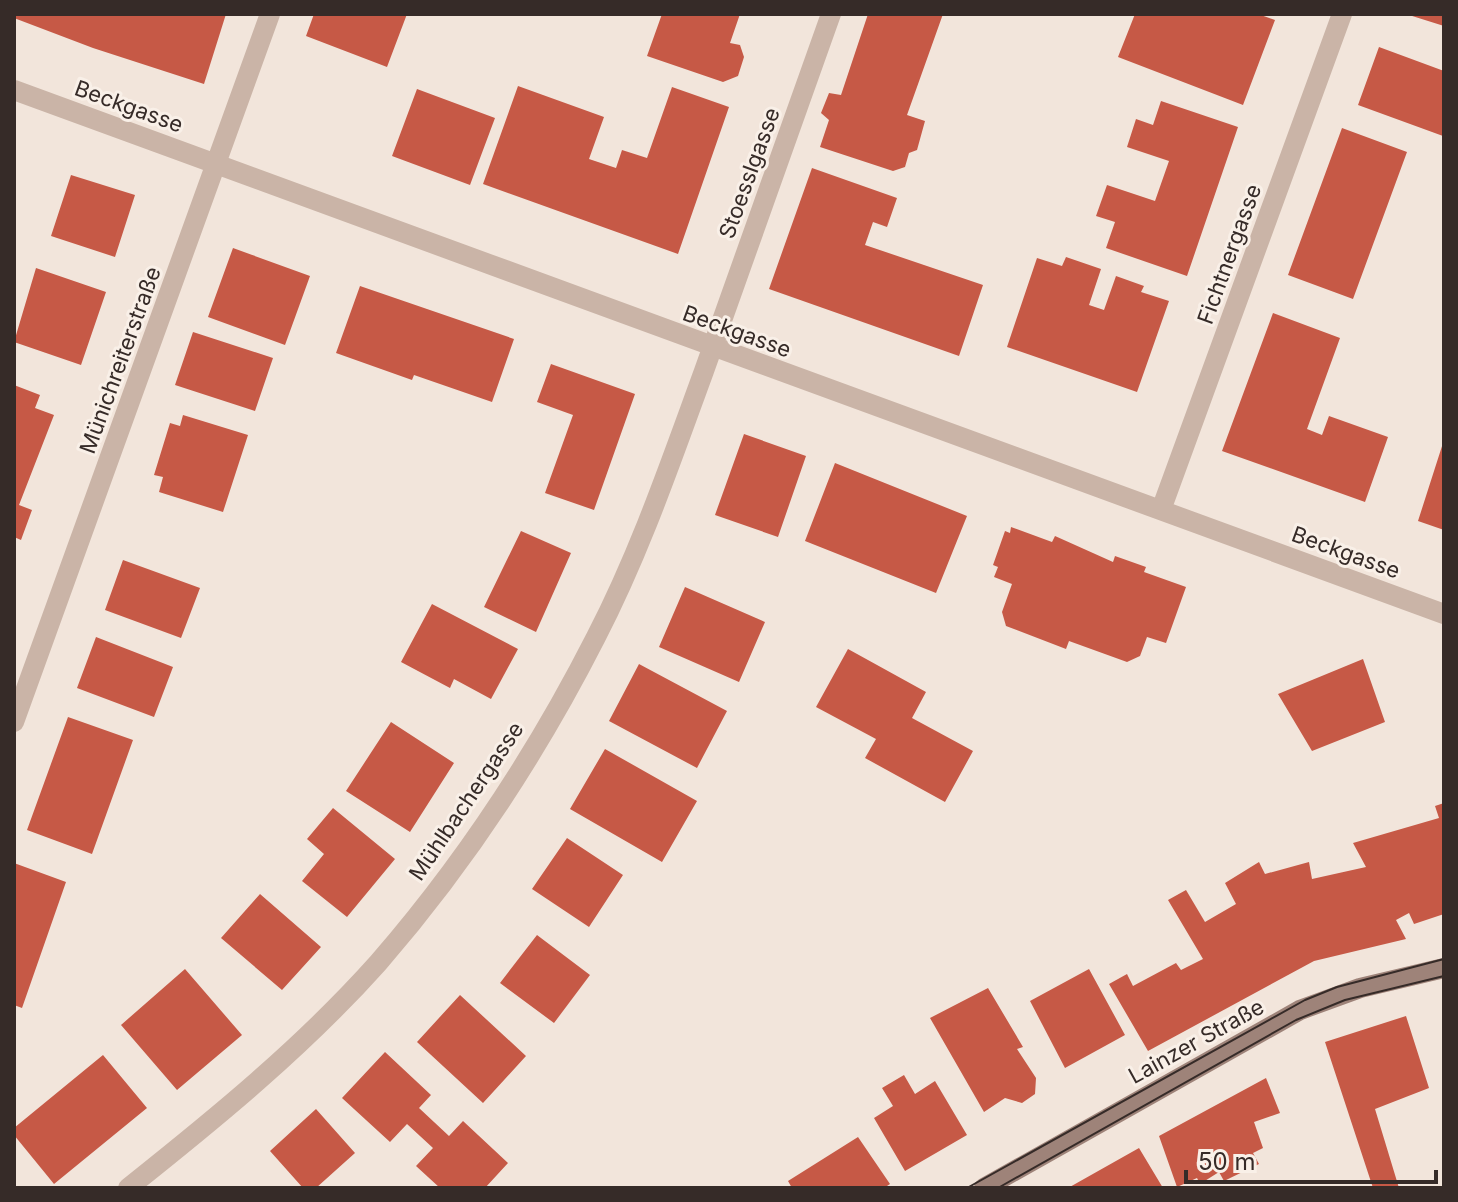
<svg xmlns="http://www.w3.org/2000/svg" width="1458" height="1202" font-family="Inter,sans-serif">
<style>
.building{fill:#c65946}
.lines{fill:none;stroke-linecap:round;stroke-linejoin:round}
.minor{stroke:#cab4a7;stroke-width:20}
.secondary{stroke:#9e8379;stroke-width:20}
.tram{stroke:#362b28;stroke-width:2}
.labels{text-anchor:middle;stroke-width:6;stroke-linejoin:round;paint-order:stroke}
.street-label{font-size:22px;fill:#362b28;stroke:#f9f0e8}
</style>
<rect width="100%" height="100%" fill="#f2e5db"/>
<!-- building -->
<path class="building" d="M 14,14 L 226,14 L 204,84 L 93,48 L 14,18 Z
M 314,14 L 407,14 L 387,67 L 306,36 Z
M 662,14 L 740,14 L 730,43 L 740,45 L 744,57 L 738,76 L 723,82 L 647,56 Z
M 868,14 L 943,14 L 907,115 L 925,121 L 917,150 L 909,153 L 905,167 L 893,171 L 820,147 L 829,120 L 821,113 L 829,93 L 841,95 Z
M 1135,14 L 1258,14 L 1275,20 L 1243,105 L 1118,57 Z
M 1409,14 L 1444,14 L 1444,26 L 1409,15 Z
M 1379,47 L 1444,71 L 1443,136 L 1358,105 Z
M 518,86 L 604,117 L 589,159 L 616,168 L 622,150 L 647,158 L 672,87 L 729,107 L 678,254 L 483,184 Z
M 417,89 L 495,118 L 470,185 L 392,156 Z
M 1161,101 L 1238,127 L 1187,276 L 1106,248 L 1115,222 L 1096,216 L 1107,185 L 1155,201 L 1169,161 L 1127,147 L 1136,119 L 1153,125 Z
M 1342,128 L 1407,152 L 1353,299 L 1288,275 Z
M 812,168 L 897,198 L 887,227 L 873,222 L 865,245 L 983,285 L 959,356 L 769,289 Z
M 71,175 L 135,195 L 115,257 L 51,236 Z
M 233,248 L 310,276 L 285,345 L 208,317 Z
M 1066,257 L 1101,269 L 1089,305 L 1104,310 L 1116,276 L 1144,286 L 1141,292 L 1169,301 L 1137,392 L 1007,347 L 1037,258 L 1062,266 Z
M 36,268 L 106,292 L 81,365 L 14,342 Z
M 360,286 L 514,339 L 492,402 L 414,375 L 412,380 L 336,353 Z
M 1273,313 L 1340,338 L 1307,429 L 1322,435 L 1329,416 L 1388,437 L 1365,502 L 1222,451 Z
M 193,332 L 273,358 L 255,411 L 175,385 Z
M 551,364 L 635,394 L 594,510 L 545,493 L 573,415 L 537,402 Z
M 14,385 L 40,395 L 35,408 L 54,415 L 19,505 L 32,510 L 21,540 L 14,537 Z
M 183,415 L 248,435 L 223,512 L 159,492 L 163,477 L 154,475 L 170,423 L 180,426 Z
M 744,434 L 806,456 L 778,537 L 715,515 Z
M 1443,443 L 1444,443 L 1444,530 L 1418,521 Z
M 835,463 L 967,516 L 936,593 L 805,541 Z
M 1011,527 L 1052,542 L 1055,536 L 1113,562 L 1115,556 L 1146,567 L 1144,572 L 1186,587 L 1166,643 L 1147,637 L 1140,656 L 1127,662 L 1069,641 L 1066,649 L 1006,626 L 1002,612 L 1012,584 L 994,577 L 998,567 L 993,565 L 1005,531 L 1010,533 Z
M 521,531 L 571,553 L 536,632 L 484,607 Z
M 123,560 L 200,588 L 181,638 L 105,610 Z
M 685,587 L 765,622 L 739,682 L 659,647 Z
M 432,604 L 518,649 L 491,699 L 454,679 L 450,688 L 401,662 Z
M 96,637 L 173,667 L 154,717 L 77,688 Z
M 848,649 L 926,692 L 912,718 L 973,751 L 945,802 L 865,758 L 876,739 L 816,707 Z
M 1363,659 L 1385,722 L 1312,751 L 1278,694 Z
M 639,664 L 727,711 L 697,768 L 609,721 Z
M 68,717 L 133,740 L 92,854 L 27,830 Z
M 391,722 L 454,763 L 410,832 L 346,791 Z
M 605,749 L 697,801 L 662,862 L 570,809 Z
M 1444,803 L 1444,914 L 1414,924 L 1409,913 L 1396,920 L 1406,939 L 1314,961 L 1148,1051 L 1109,984 L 1127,974 L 1133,986 L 1176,963 L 1181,970 L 1203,959 L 1168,900 L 1186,890 L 1205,922 L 1236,904 L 1225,883 L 1259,862 L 1265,874 L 1309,862 L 1312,879 L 1366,867 L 1353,843 L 1439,818 L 1435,806 Z
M 333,808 L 395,859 L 347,917 L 302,881 L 324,854 L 307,839 Z
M 567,838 L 623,875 L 589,927 L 532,889 Z
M 14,863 L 66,882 L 22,1008 L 14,1005 Z
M 260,894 L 321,947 L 282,990 L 221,938 Z
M 537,935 L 590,975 L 554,1023 L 500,983 Z
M 185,969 L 242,1035 L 177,1090 L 121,1025 Z
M 1089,969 L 1125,1035 L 1065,1068 L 1030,1001 Z
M 988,988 L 1023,1047 L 1017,1049 L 1036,1078 L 1035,1094 L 1022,1103 L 1005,1098 L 984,1112 L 930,1018 Z
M 460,995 L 526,1056 L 483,1103 L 417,1042 Z
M 1406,1016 L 1429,1088 L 1375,1109 L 1399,1188 L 1373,1188 L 1325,1042 Z
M 385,1052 L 431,1095 L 419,1108 L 449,1136 L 463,1121 L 508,1163 L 485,1188 L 440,1188 L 416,1166 L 433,1148 L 407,1124 L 390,1142 L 342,1098 Z
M 103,1055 L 147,1108 L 54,1184 L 14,1135 L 14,1128 Z
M 904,1075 L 915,1094 L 935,1081 L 967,1135 L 905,1171 L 874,1118 L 893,1106 L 882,1088 Z
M 1266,1078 L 1280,1113 L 1254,1122 L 1263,1148 L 1253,1153 L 1259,1164 L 1224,1181 L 1219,1172 L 1200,1184 L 1197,1178 L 1177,1187 L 1159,1136 Z
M 316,1109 L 355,1153 L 316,1188 L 303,1188 L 270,1151 Z
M 858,1137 L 890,1184 L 884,1188 L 792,1188 L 788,1181 Z
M 1139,1148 L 1163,1188 L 1068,1188 Z"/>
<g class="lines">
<!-- minor -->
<path class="minor" d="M 14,90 L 1444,614
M 1161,510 L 1342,14
M 14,722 L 270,14
M 128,1188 C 216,1118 303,1047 378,963 C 463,865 537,753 596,637 C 640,552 671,461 704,371 C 746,252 788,133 831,14"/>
<!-- secondary -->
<path class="secondary" d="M 984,1188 L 1300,1010 L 1360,988 L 1444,968"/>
<!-- tram -->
<path class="tram" d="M 967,1188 L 1305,1000 L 1337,987 L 1444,959
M 998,1188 L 1296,1020 L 1345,1000 L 1444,976"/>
</g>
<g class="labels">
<!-- street labels -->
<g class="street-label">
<text transform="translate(129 106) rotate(20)" y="8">Beckgasse</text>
<text transform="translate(749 173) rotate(-70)" y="8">Stoesslgasse</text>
<text transform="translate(1229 254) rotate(-70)" y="8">Fichtnergasse</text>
<text transform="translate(737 331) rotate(20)" y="8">Beckgasse</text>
<text transform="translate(120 360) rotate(-70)" y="8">Münichreiterstraße</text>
<text transform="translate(1346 552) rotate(20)" y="8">Beckgasse</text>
<text transform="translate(466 801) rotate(-56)" y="8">Mühlbachergasse</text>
<text transform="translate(1196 1041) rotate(-29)" y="8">Lainzer Straße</text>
</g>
</g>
<!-- border -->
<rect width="1458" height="1202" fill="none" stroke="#362b28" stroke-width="32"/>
<!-- scale -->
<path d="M1186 1170v12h250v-12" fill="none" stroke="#362b28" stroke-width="4"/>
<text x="1198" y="1170" font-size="24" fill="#362b28" stroke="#f9f0e8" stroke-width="6" paint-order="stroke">50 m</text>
</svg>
